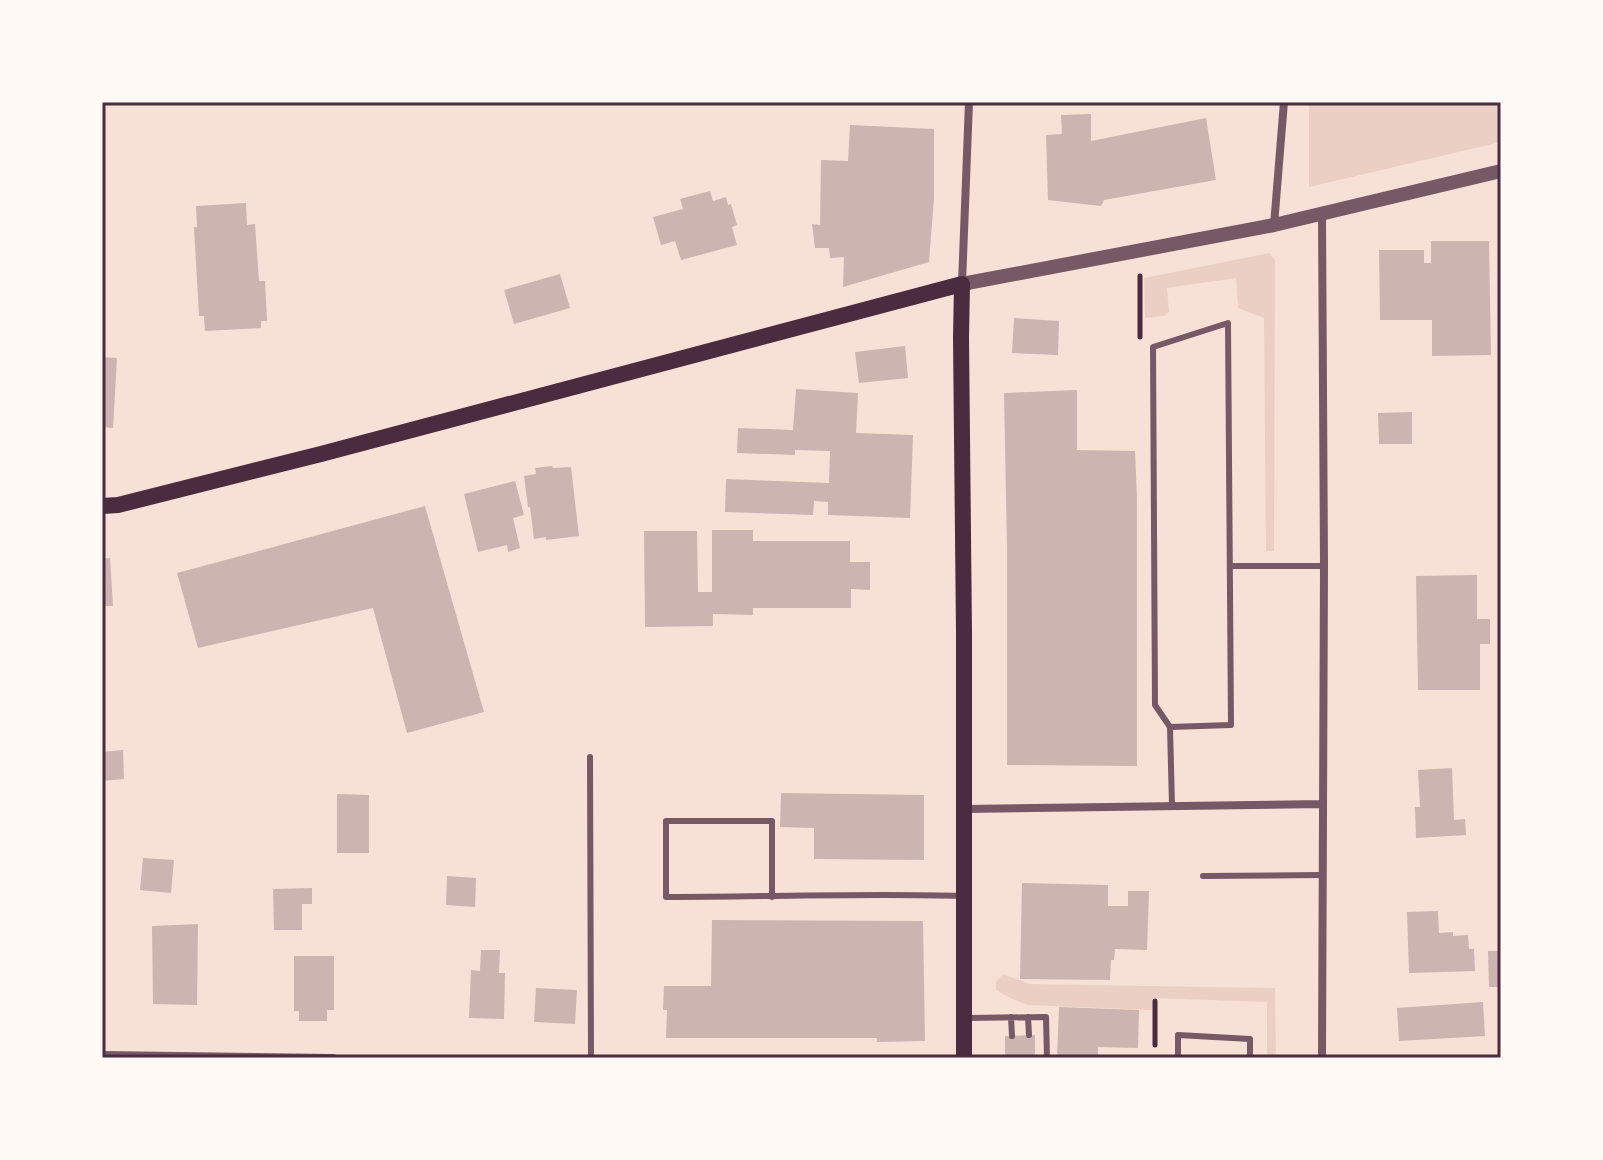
<svg xmlns="http://www.w3.org/2000/svg" width="1603" height="1160" font-family="'Nunito Sans',sans-serif">
<style>
.green{fill:#ebcfc5}
.building{fill:#ccb4b1}
.lines{fill:none;stroke-linecap:round;stroke-linejoin:round}
.path{stroke:#4a2c40;stroke-width:5}
.service{stroke:#755966;stroke-width:6}
.minor{stroke:#755966;stroke-width:8}
.tertiary{stroke:#755966;stroke-width:14}
.secondary{stroke:#4a2c40;stroke-width:16}
.neatline{fill:none;stroke:#4a2c40;stroke-width:3}
</style>
<rect width="100%" height="100%" fill="#f7e1d7"/>
<!-- green -->
<path class="green" d="M 1309,102 L 1501,102 L 1501,142 L 1309,187 Z
M 1269,253 L 1275,260 L 1274,551 L 1266,551 L 1264,318 L 1238,308 L 1236,278 L 1167,288 L 1169,312 L 1164,316 L 1145,318 L 1144,278 Z
M 1003,974 L 1030,984 L 1275,988 L 1276,1058 L 1267,1058 L 1267,1002 L 1153,998 L 1152,1010 L 1027,1005 L 1010,998 L 996,990 L 996,982 Z"/>
<!-- building -->
<path class="building" d="M 1091,114 L 1091,141 L 1206,118 L 1216,180 L 1104,200 L 1101,206 L 1048,200 L 1046,135 L 1062,134 L 1061,115 Z
M 850,125 L 934,129 L 934,198 L 929,262 L 843,287 L 844,257 L 830,258 L 829,248 L 815,248 L 812,224 L 820,225 L 821,160 L 848,161 Z
M 710,191 L 713,201 L 726,197 L 728,205 L 731,204 L 737,225 L 732,227 L 737,245 L 681,260 L 675,241 L 661,245 L 653,217 L 683,209 L 680,199 Z
M 246,203 L 247,225 L 255,224 L 259,281 L 265,281 L 267,321 L 261,321 L 261,328 L 205,331 L 204,316 L 199,316 L 194,227 L 197,227 L 196,206 Z
M 1431,241 L 1489,241 L 1491,355 L 1432,356 L 1432,320 L 1380,320 L 1379,250 L 1424,250 L 1424,263 L 1431,263 Z
M 560,274 L 570,308 L 514,324 L 504,290 Z
M 1014,318 L 1059,321 L 1058,355 L 1012,353 Z
M 905,346 L 908,378 L 859,383 L 855,352 Z
M 102,357 L 117,358 L 113,428 L 102,427 Z
M 796,389 L 858,393 L 856,433 L 913,435 L 910,518 L 828,515 L 828,502 L 814,501 L 813,515 L 725,512 L 726,479 L 829,483 L 830,451 L 795,450 L 795,455 L 737,453 L 738,428 L 793,430 Z
M 1077,390 L 1077,450 L 1135,451 L 1137,499 L 1137,766 L 1007,765 L 1007,547 L 1004,393 Z
M 1412,412 L 1412,444 L 1379,444 L 1378,413 Z
M 552,466 L 553,468 L 571,467 L 579,536 L 546,540 L 546,537 L 534,539 L 530,507 L 528,507 L 524,476 L 536,474 L 535,468 Z
M 515,481 L 524,515 L 513,518 L 520,548 L 508,552 L 507,545 L 478,552 L 464,494 Z
M 425,506 L 484,712 L 407,733 L 373,608 L 198,648 L 177,573 Z
M 712,530 L 753,530 L 753,541 L 850,541 L 850,562 L 870,562 L 870,590 L 851,589 L 851,608 L 753,608 L 753,615 L 713,614 L 713,626 L 645,627 L 644,531 L 697,531 L 698,592 L 712,592 Z
M 110,558 L 113,606 L 102,606 L 102,559 Z
M 1477,575 L 1477,619 L 1490,619 L 1490,644 L 1480,644 L 1480,690 L 1418,690 L 1416,576 Z
M 123,750 L 124,779 L 102,781 L 102,752 Z
M 1452,768 L 1454,820 L 1465,819 L 1466,835 L 1416,838 L 1415,807 L 1420,807 L 1418,770 Z
M 781,793 L 924,795 L 924,860 L 814,859 L 814,828 L 780,827 Z
M 337,794 L 369,795 L 369,853 L 337,853 Z
M 143,858 L 174,860 L 171,893 L 140,890 Z
M 447,876 L 476,878 L 475,907 L 446,905 Z
M 1022,883 L 1108,885 L 1108,906 L 1128,906 L 1128,891 L 1149,891 L 1147,950 L 1115,949 L 1114,960 L 1111,960 L 1110,980 L 1020,979 Z
M 312,888 L 312,904 L 302,904 L 302,930 L 274,930 L 273,889 Z
M 1438,911 L 1439,933 L 1453,932 L 1453,936 L 1468,935 L 1469,949 L 1474,949 L 1475,971 L 1409,973 L 1407,912 Z
M 712,920 L 923,921 L 925,1041 L 877,1042 L 877,1038 L 666,1038 L 667,1010 L 663,1010 L 664,986 L 711,986 Z
M 198,924 L 197,1005 L 153,1004 L 152,926 Z
M 481,950 L 500,950 L 499,973 L 505,973 L 504,1019 L 469,1018 L 471,970 L 480,971 Z
M 1488,951 L 1501,951 L 1501,987 L 1489,987 Z
M 294,956 L 334,956 L 334,1010 L 327,1010 L 327,1021 L 299,1021 L 299,1011 L 294,1011 Z
M 536,988 L 577,990 L 575,1024 L 534,1022 Z
M 1483,1002 L 1485,1036 L 1399,1041 L 1397,1008 Z
M 1059,1007 L 1139,1010 L 1138,1048 L 1098,1047 L 1098,1058 L 1057,1058 Z
M 1035,1035 L 1035,1058 L 1005,1058 L 1005,1036 Z"/>
<g class="lines">
<!-- path -->
<path class="path" d="M 1140,276 L 1140,337
M 1155,1001 L 1155,1045"/>
<!-- service -->
<path class="service" d="M 1228,323 L 1231,725 L 1170,727 L 1155,705 L 1153,347 Z
M 1230,566 L 1324,566
M 1170,727 L 1172,805
M 590,757 L 591,1058
M 1203,876 L 1323,875
M 772,897 L 772,821 L 666,821 L 666,897 C 765,897 865,893 964,896
M 1011,1017 L 1012,1036
M 1028,1017 L 1029,1035
M 967,1018 L 1046,1017 L 1047,1058
M 1178,1058 L 1178,1035 L 1250,1039 L 1250,1058"/>
<!-- minor -->
<path class="minor" d="M 1322,215 L 1324,566 L 1322,1058
M 1274,225 L 1284,102
M 962,284 L 969,102
M 964,809 L 1323,804
M 102,1055 L 333,1058"/>
<!-- tertiary -->
<path class="tertiary" d="M 962,284 L 1274,225 L 1501,171"/>
<!-- secondary -->
<path class="secondary" d="M 102,506 L 118,505 L 321,454 L 962,284 L 961,338 L 964,633 L 964,1058"/>
</g>
<!-- border -->
<rect width="1603" height="1160" fill="none" stroke="#fffaf5" stroke-width="208"/>
<rect x="104" y="104" width="1395" height="952" class="neatline"/>
</svg>
